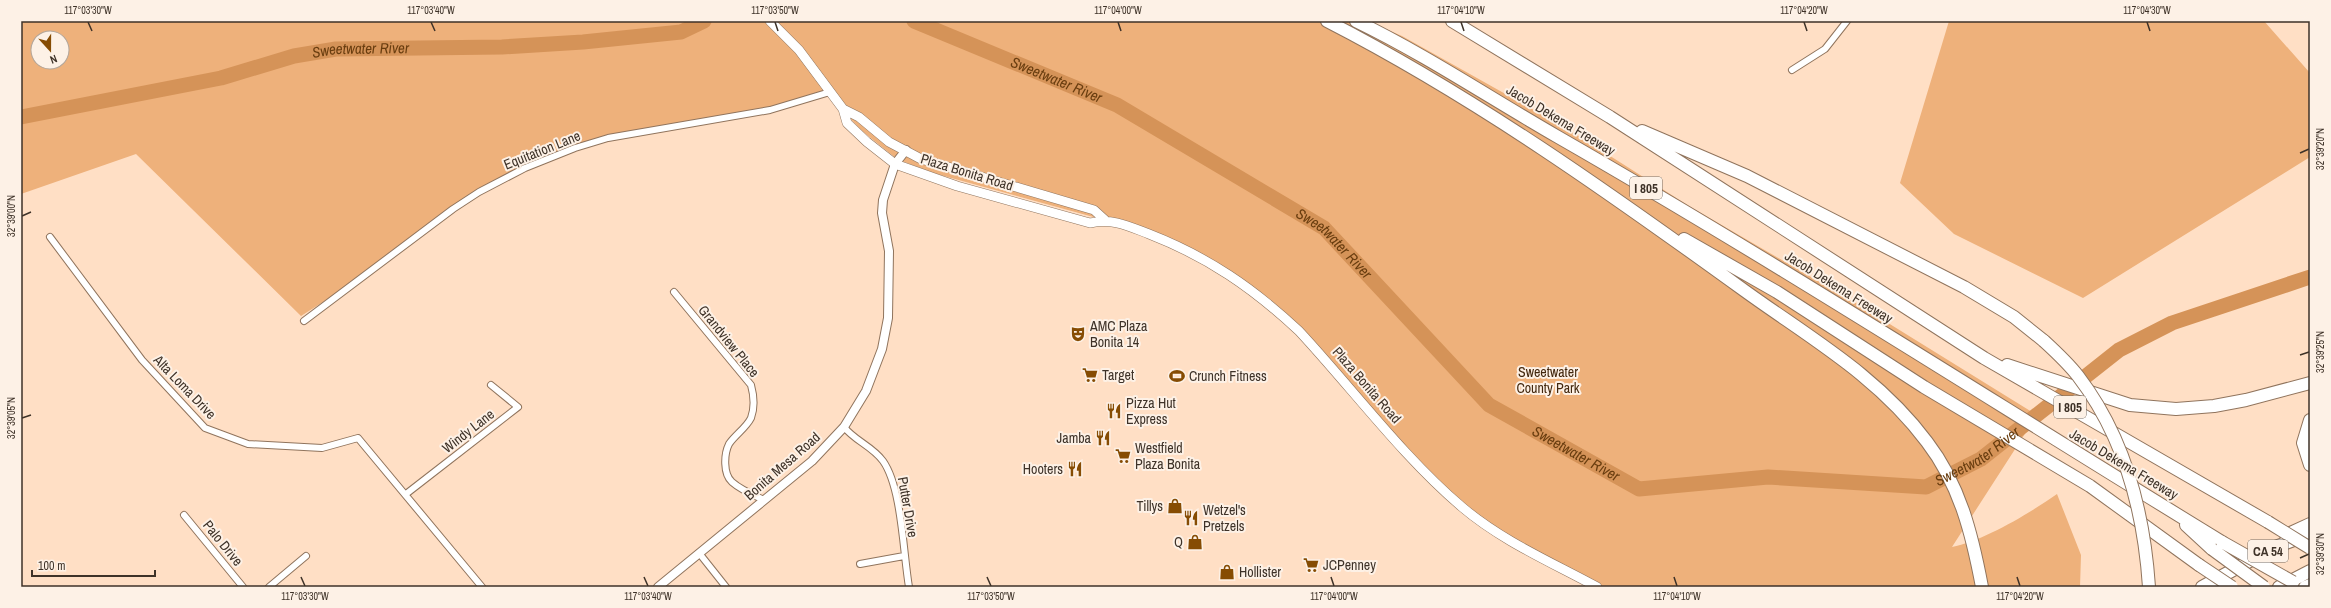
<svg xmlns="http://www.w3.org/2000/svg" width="2331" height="608" font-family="'Archivo Narrow',sans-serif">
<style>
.green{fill:#eeb17b;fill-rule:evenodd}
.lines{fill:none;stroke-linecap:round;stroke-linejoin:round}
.river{stroke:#d59358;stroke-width:15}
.minor-casing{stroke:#90745d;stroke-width:8}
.tertiary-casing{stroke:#90745d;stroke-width:10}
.secondary-casing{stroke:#90745d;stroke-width:10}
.motorway-casing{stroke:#90745d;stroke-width:14}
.minor{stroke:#fff;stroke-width:6}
.tertiary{stroke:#fff;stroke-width:8}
.secondary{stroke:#fff;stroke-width:9}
.motorway{stroke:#fff;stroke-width:12}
.motorway-bridge-casing{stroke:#90745d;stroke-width:14;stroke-linecap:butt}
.motorway-bridge{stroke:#fff;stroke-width:12}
.ticks{fill:none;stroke:#3e3228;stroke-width:1.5}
.labels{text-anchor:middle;stroke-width:4;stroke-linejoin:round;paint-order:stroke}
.shield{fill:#fdf1e6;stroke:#776b61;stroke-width:1}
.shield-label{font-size:13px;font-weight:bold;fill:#3e3228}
.street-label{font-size:14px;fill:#3e3228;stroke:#fdf1e6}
.poi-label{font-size:14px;fill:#3e3228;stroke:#fdf1e6;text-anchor:start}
.park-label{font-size:14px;fill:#42270d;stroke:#fdf1e6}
.water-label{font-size:15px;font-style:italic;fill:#693d0f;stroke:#fdf1e6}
.neatline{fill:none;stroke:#3e3228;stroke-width:1.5}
.ticks-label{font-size:10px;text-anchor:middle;fill:#3e3228}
</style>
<rect width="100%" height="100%" fill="#ffdfc5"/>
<!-- green -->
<path class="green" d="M 21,21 L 1367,21 L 1402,36 L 1566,128 L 1689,206 L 1859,305 L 2037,415 L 1952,547 C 1983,541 2030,513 2057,494 L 2081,555 L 2080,587 L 1595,587 L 1519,547 L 1451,497 L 1304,336 L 1231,275 L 1137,229 L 933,173 L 897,159 L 862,131 L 845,113 L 827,89 L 770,110 L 611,137 L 524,167 L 472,193 L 334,295 L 301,316 L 136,154 L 21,194 ZM 38,38 L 62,38 L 62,62 L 38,62 Z
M 1949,21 L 2264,21 L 2310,73 L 2310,157 L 2083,298 L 1954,234 L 1900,183 Z"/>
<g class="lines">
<!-- river -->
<g class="river">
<path id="s1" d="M 914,21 L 1117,105 L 1324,228 L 1489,405 L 1639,489 L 1768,477 L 1926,487 L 1981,459 L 2119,350 L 2172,323 L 2310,277"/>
<path id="s2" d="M 21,117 L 221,78 L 294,56 L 336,49 L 502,47 L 583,42 L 681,32 L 704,21"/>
</g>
<defs>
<path id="minor" d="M 1792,70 L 1825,49 L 1847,21
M 50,237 L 142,360 L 205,428 L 248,444 L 322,448 L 358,438 L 482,587
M 674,292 L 751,385 C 754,396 755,407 751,418 C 746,428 735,435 729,444 C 724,454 723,474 732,482 C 741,490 753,495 764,500
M 304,321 L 453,209 L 479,192 L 525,168 L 575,148 L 608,138 L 770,110 L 830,92
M 844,427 C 855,441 872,446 883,461 C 902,488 903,552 909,587
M 406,494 L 518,407 L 491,385
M 184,515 L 243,587
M 699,553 L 726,587
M 860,564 L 904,556
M 269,587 L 306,556"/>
<path id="tertiary" d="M 658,587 L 812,461 L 844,427 L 866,391 L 882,349 L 888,318 L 889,251 L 882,213 L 883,200 L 895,164 L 906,150"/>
<path id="secondary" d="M 770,21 L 799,50 L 843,109 L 847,123 L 867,142 L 895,164 L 957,186 L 1090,223 C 1113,218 1128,226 1149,234 C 1208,257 1253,288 1299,331 C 1352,388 1403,457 1462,507 C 1502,541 1551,562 1597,587
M 843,109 L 859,117 L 889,142 L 921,159 L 1094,210 L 1105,220"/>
<path id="motorway" d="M 1327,21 C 1475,97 1611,194 1745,291 C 1810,338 1878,376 1927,442 C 1960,485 1972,534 1982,587
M 1356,21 C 1426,55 1490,98 1558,137 C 1783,266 2001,407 2222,542
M 1452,21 L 1610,117 L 1984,358 L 2268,522
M 1642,131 L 1747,176 L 1964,287 L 2014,317 L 2044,341
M 1684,239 L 1777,292 L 1924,387 L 2090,486 L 2199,565
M 2007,365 L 2130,405 L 2176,409 L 2214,406 L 2246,400 L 2310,383
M 2310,420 L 2303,443 L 2310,465
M 2186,525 L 2212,549
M 2286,535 L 2310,524
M 2202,587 L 2275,547 L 2310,534
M 2279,587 L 2310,571
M 2305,587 L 2310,585"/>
</defs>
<!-- minor casing -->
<use href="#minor" class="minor-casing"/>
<!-- tertiary casing -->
<use href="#tertiary" class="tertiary-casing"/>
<!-- secondary casing -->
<use href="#secondary" class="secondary-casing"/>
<!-- motorway casing -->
<use href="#motorway" class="motorway-casing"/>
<!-- minor -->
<use href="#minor" class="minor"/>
<!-- tertiary -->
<use href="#tertiary" class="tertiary"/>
<!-- secondary -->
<use href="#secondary" class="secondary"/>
<!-- motorway -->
<use href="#motorway" class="motorway"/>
<defs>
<path id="motorway-bridge" d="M 2044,341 C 2056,352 2068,363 2078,376 C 2124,436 2144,512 2149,587
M 2268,522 L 2310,548
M 2222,542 L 2293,582
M 2212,549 L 2264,587
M 2199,565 L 2232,587"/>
</defs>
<!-- motorway-bridge casing -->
<use href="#motorway-bridge" class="motorway-bridge-casing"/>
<!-- motorway-bridge -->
<use href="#motorway-bridge" class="motorway-bridge"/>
</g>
<!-- ticks -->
<path class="ticks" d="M 88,22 L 92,31M 431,22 L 435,31M 775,22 L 778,31M 1118,22 L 1121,31M 1461,22 L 1464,31M 1804,22 L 1807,31M 2147,22 L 2150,31M 2300,153 L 2309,149M 22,216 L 31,212M 2300,355 L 2309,352M 22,418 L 31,415M 2300,558 L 2309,554M 301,577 L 305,586M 644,577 L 648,586M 987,577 L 991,586M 1331,577 L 1334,586M 1674,577 L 1677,586M 2017,577 L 2020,586"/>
<!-- icons -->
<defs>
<symbol id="theatre-bare" viewBox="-9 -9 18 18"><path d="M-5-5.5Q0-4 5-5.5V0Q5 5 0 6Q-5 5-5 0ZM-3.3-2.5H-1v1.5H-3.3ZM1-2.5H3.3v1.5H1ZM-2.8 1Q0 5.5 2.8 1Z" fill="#864c03" stroke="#fdf1e6" stroke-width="2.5" paint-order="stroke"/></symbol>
<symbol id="supermarket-bare" viewBox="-9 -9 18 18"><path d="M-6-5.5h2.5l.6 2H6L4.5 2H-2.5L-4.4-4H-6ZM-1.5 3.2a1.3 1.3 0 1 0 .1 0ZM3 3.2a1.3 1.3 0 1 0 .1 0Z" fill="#864c03" stroke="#fdf1e6" stroke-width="2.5" paint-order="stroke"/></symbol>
<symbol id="stadium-bare" viewBox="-9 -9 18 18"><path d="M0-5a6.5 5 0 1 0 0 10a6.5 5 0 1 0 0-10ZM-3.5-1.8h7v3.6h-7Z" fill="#864c03" stroke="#fdf1e6" stroke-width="2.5" paint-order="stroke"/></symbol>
<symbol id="restaurant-bare" viewBox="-9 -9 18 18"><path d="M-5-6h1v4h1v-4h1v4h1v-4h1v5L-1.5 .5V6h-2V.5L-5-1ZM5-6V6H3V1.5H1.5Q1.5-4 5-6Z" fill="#864c03" stroke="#fdf1e6" stroke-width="2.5" paint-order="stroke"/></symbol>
<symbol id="shop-bare" viewBox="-9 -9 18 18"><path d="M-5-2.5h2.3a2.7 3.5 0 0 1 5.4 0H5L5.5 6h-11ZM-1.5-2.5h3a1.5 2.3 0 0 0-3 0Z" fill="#864c03" stroke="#fdf1e6" stroke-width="2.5" paint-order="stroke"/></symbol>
</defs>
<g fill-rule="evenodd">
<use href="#theatre-bare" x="1067" y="323" width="22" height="22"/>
<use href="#supermarket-bare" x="1079" y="364" width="22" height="22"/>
<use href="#stadium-bare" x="1166" y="365" width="22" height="22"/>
<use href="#restaurant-bare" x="1103" y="400" width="22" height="22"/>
<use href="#restaurant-bare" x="1092" y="427" width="22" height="22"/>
<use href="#supermarket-bare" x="1112" y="445" width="22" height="22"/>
<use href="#restaurant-bare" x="1064" y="458" width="22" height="22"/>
<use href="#shop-bare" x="1164" y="495" width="22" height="22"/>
<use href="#restaurant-bare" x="1180" y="507" width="22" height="22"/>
<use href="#shop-bare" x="1184" y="531" width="22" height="22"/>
<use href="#supermarket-bare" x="1300" y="554" width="22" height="22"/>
<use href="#shop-bare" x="1216" y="561" width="22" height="22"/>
</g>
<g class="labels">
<!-- shield labels -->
<g class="shield">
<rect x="1630" y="177" width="32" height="22" rx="3"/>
<rect x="2054" y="396" width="32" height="22" rx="3"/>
<rect x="2248" y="540" width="40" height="22" rx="3"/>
</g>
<g class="shield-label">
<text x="1646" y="193">I 805</text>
<text x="2070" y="412">I 805</text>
<text x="2268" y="556">CA 54</text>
</g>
<!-- street labels -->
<g class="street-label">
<text transform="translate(1561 120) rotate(31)" y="5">Jacob Dekema Freeway</text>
<text transform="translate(542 150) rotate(-22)" y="5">Equitation Lane</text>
<text transform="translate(967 172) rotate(17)" y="5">Plaza Bonita Road</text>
<text transform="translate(1839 287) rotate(32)" y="5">Jacob Dekema Freeway</text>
<text transform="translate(729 341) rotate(51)" y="5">Grandview Place</text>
<text transform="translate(1367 385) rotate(49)" y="5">Plaza Bonita Road</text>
<text transform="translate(185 387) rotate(46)" y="5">Alta Loma Drive</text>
<text transform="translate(468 431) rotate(-38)" y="5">Windy Lane</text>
<text transform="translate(2124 464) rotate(31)" y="5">Jacob Dekema Freeway</text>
<text transform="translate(782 466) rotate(-41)" y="5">Bonita Mesa Road</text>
<text transform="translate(908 507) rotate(80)" y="5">Putter Drive</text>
<text transform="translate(223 543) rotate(51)" y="5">Palo Drive</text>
</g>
<!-- poi labels -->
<g class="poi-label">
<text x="1090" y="331">AMC Plaza<tspan x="1090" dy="16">Bonita 14</tspan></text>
<text x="1102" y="380">Target</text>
<text x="1189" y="381">Crunch Fitness</text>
<text x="1126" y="408">Pizza Hut<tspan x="1126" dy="16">Express</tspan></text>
<text x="1091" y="443" text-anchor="end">Jamba</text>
<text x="1135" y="453">Westfield<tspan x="1135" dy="16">Plaza Bonita</tspan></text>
<text x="1063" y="474" text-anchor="end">Hooters</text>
<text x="1163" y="511" text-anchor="end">Tillys</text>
<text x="1203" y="515">Wetzel's<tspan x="1203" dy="16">Pretzels</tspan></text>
<text x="1183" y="547" text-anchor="end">Q</text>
<text x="1323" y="570">JCPenney</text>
<text x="1239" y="577">Hollister</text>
</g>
<!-- park labels -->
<g class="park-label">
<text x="1548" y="377">Sweetwater<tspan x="1548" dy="16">County Park</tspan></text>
</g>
<!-- water labels -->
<g class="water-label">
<text dy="5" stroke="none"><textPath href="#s2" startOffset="347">Sweetwater River</textPath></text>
<text dy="5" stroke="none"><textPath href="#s1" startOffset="154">Sweetwater River</textPath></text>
<text dy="5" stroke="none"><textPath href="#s1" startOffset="478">Sweetwater River</textPath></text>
<text dy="5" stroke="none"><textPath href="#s1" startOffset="802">Sweetwater River</textPath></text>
<text dy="5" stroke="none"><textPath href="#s1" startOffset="1222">Sweetwater River</textPath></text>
</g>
</g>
<!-- border -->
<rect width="2331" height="608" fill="none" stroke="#fdf1e6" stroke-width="44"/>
<!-- north arrow -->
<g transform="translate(50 50) rotate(159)"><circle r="19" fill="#fdf1e6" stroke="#b1a59a"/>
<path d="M0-3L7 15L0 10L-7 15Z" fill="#864c03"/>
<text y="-6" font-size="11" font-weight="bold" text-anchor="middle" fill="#3e3228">N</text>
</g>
<!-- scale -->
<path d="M32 570v6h123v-6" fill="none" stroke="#3e3228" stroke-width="2"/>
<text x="38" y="570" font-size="12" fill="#3e3228" stroke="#fdf1e6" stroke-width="3" paint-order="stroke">100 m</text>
<rect x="22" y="22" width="2287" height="564" class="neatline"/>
<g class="ticks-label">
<text x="88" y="14">117°03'30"W</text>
<text x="431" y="14">117°03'40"W</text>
<text x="775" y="14">117°03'50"W</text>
<text x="1118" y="14">117°04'00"W</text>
<text x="1461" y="14">117°04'10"W</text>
<text x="1804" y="14">117°04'20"W</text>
<text x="2147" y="14">117°04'30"W</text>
<text transform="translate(2320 149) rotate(-90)" y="4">32°39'20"N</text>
<text transform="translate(11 216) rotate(-90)" y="4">32°39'00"N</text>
<text transform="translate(2320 352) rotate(-90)" y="4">32°39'25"N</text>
<text transform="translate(11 418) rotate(-90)" y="4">32°39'05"N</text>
<text transform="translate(2320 554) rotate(-90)" y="4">32°39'30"N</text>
<text x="305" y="600">117°03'30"W</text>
<text x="648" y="600">117°03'40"W</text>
<text x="991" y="600">117°03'50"W</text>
<text x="1334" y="600">117°04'00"W</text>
<text x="1677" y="600">117°04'10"W</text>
<text x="2020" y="600">117°04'20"W</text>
</g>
</svg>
